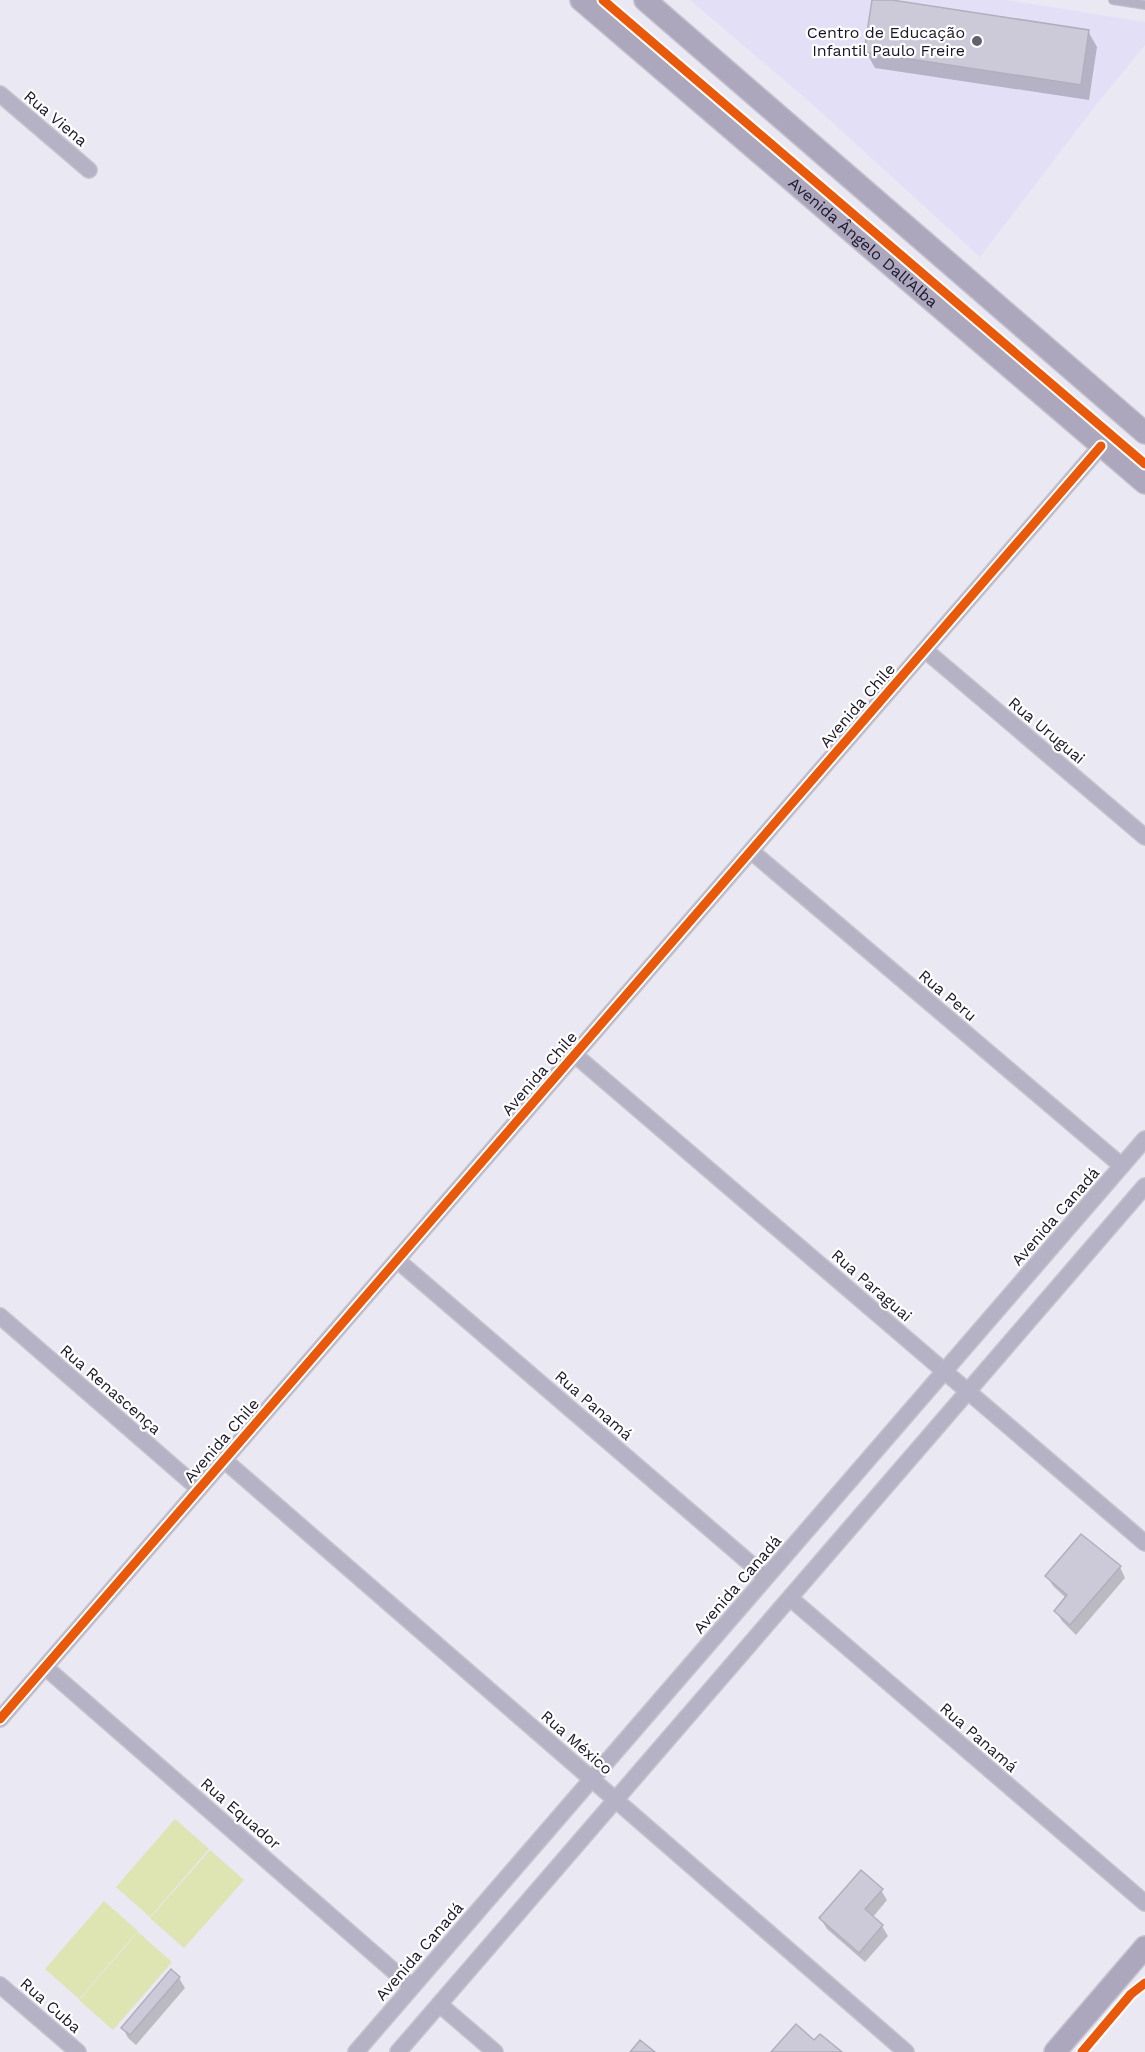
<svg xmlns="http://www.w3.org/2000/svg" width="1145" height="2052" font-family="'Work Sans',sans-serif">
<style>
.built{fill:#e3dff7}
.green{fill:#dfe4b3}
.shadow{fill:#0003}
.building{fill:#cccad8;stroke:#b1afbd;stroke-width:1.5}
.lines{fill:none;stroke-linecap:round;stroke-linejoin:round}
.service-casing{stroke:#c5c3ce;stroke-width:10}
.minor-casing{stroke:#c5c3ce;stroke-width:18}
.secondary-casing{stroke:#c5c3ce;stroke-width:24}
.service{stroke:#b6b2c5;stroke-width:8}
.minor{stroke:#b6b2c5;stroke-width:15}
.secondary{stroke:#aca7bd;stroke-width:21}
.cycleway-casing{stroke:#fff;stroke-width:13}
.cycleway{stroke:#e8590c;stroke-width:9}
.poi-dot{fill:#63606f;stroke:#fff;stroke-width:2}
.labels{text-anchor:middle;stroke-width:4.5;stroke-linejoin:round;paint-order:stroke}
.poi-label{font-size:16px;fill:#1a1628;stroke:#fff;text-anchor:end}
.street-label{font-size:16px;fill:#1a1628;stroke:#fff}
</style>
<rect width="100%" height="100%" fill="#eae8f3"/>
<!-- built -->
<path class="built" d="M 690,0 L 1006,0 L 1145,22 L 1145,45 L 1096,105 L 980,257 L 811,103 Z"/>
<!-- green -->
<path class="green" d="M 175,1819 L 209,1849 L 150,1917 L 116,1887 Z
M 210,1850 L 244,1880 L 184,1948 L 150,1918 Z
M 104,1901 L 138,1931 L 79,1999 L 45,1969 Z
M 138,1932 L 172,1962 L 113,2030 L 79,2000 Z"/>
<!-- shadow -->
<path class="shadow" d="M 874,0 L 1088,31 L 1097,47 L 1089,100 L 875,68 L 866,52 Z
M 1120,1567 L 1125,1578 L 1076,1635 L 1062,1621 L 1056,1611 L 1066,1598 L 1053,1586 L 1047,1576 Z
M 881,1890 L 887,1900 L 873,1917 L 882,1926 L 888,1936 L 865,1962 L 827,1929 L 821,1919 Z
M 179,1978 L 185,1988 L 136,2045 L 128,2038 L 123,2028 Z"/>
<!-- building -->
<path class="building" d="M 872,0 L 892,0 L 1089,30 L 1081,85 L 864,52 Z
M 1081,1534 L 1121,1566 L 1070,1625 L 1054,1611 L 1067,1595 L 1045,1576 Z
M 861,1870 L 883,1889 L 865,1909 L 883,1925 L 859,1953 L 819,1918 Z
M 171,1969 L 180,1977 L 130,2035 L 121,2028 Z
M 796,2024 L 814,2040 L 820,2034 L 842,2052 L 771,2052 Z
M 640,2040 L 655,2052 L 630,2052 Z"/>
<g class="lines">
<defs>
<path id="service" d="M 1113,0 L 1145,5"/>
<path id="minor" d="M 0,94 L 89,170
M 925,650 L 1145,837
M 751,851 L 1122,1166
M 575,1055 L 1145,1543
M 397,1260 L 766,1577
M 0,1316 L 199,1489
M 224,1460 L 906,2052
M 790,1598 L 1145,1903
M 45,1667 L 412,1987
M 0,1719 L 1101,446
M 0,1985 L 78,2052
M 439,2004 L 495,2052
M 356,2052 L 1145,1139
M 398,2052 L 1145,1186"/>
<g id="secondary">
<path id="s1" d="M 581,0 L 1145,483"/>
<path d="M 645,0 L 1145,433"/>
<path d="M 1055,2052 L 1145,1947"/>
</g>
</defs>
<!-- service casing -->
<use href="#service" class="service-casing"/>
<!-- minor casing -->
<use href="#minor" class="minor-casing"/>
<!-- secondary casing -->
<use href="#secondary" class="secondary-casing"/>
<!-- service -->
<use href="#service" class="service"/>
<!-- minor -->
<use href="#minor" class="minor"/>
<!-- secondary -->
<use href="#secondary" class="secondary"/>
<defs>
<path id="cycleway" d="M 603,0 L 1145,464
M 0,1719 L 1101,446
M 1082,2052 L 1131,1994 L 1145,1983"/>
</defs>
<!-- cycleway casing -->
<use href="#cycleway" class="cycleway-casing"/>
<!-- cycleway -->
<use href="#cycleway" class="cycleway"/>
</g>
<!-- markers -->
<circle class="poi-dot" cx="977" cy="41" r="6"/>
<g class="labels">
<!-- poi labels -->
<g class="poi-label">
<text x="965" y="38">Centro de Educação<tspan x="965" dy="18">Infantil Paulo Freire</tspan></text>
</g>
<!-- street labels -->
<g class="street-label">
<text transform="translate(56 118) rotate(40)" y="6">Rua Viena</text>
<text dy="6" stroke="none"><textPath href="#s1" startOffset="372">Avenida Ângelo Dall'Alba</textPath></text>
<text transform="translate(857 705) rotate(-49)" y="6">Avenida Chile</text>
<text transform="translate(1047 730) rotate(40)" y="6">Rua Uruguai</text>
<text transform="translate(948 995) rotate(40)" y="6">Rua Peru</text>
<text transform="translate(539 1073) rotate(-49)" y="6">Avenida Chile</text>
<text transform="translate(1055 1216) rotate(-49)" y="6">Avenida Canadá</text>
<text transform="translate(872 1285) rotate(41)" y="6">Rua Paraguai</text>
<text transform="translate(111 1389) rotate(41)" y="6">Rua Renascença</text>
<text transform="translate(594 1405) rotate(41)" y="6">Rua Panamá</text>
<text transform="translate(221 1440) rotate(-49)" y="6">Avenida Chile</text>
<text transform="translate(737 1584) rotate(-49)" y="6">Avenida Canadá</text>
<text transform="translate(979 1737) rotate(41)" y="6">Rua Panamá</text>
<text transform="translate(577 1742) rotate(41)" y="6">Rua México</text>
<text transform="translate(241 1813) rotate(41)" y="6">Rua Equador</text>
<text transform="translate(419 1951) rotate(-49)" y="6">Avenida Canadá</text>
<text transform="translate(51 2005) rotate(41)" y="6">Rua Cuba</text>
</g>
</g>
</svg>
